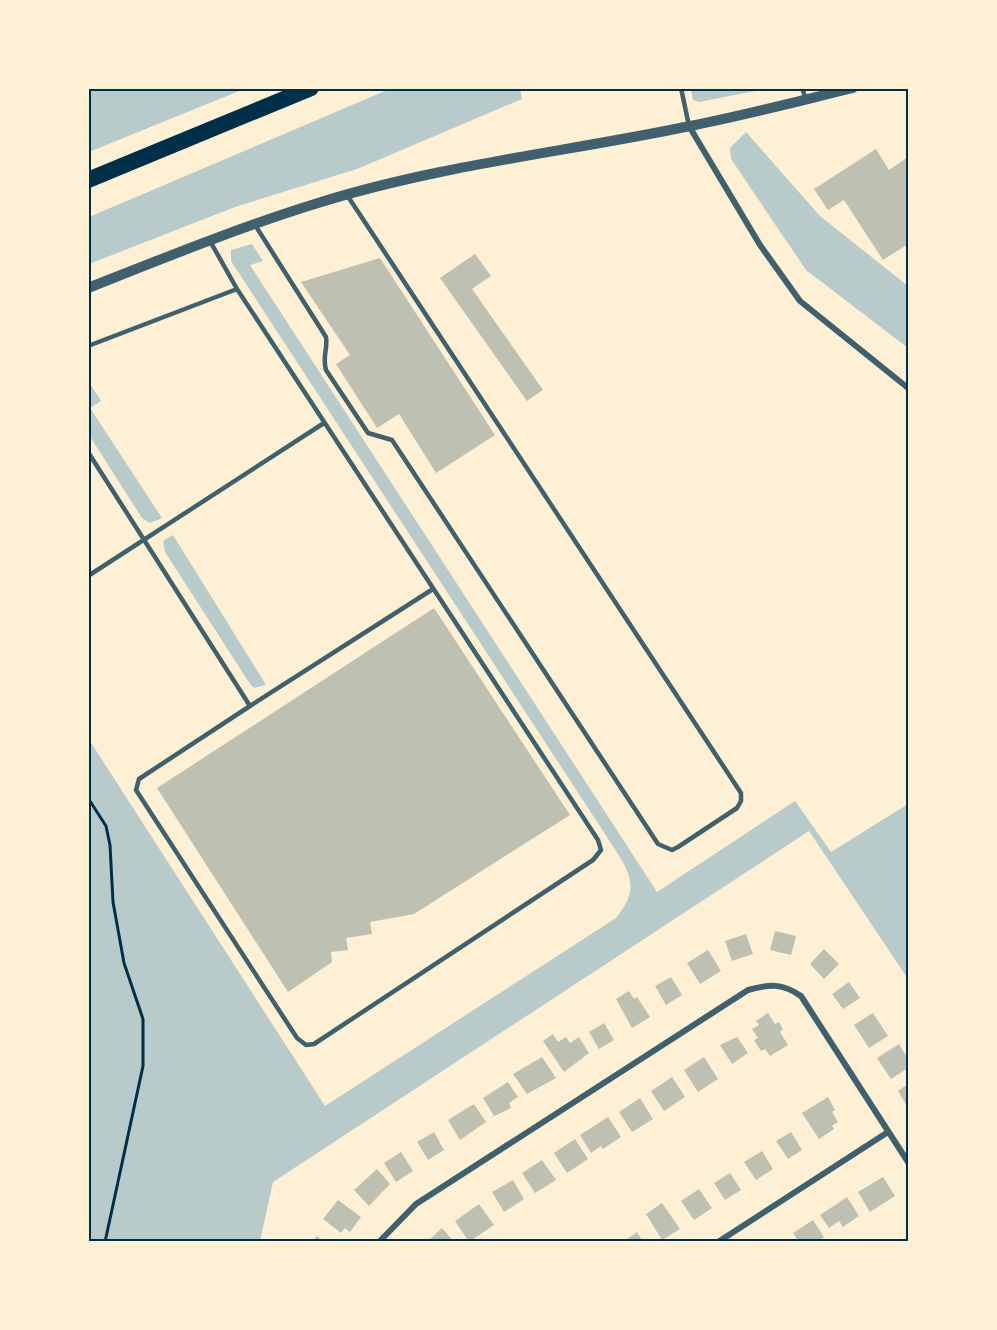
<svg xmlns="http://www.w3.org/2000/svg" width="997" height="1330" font-family="Signika,sans-serif">
<style>
.green{fill:#b9caca}
.building{fill:#bec0b2}
.lines{fill:none;stroke-linecap:round;stroke-linejoin:round}
.path{stroke:#003049;stroke-width:3}
.service{stroke:#3f606c;stroke-width:4.5}
.minor{stroke:#3f606c;stroke-width:6}
.tertiary{stroke:#3f606c;stroke-width:10}
.motorway{stroke:#003049;stroke-width:16}
.neatline{fill:none;stroke:#003049;stroke-width:2}
</style>
<rect width="100%" height="100%" fill="#fdf0d5"/>
<!-- green -->
<path class="green" d="M 90,88 L 244,88 L 244,89 L 89,152 Z
M 392,88 L 520,89 L 522,99 L 357,169 L 235,207 L 89,264 L 89,217 Z
M 691,89 L 691,88 L 765,89 L 699,102 L 693,100 Z
M 746,132 L 820,216 L 908,286 L 908,348 L 806,270 L 731,159 L 730,148 Z
M 252,244 L 263,261 L 250,265 L 657,892 L 795,801 L 831,852 L 908,804 L 908,979 L 809,831 L 273,1182 L 260,1241 L 89,1241 L 88,738 L 325,1106 L 616,918 C 634,895 635,882 620,857 L 231,261 L 231,250 Z
M 88,381 L 101,401 L 90,408 L 162,518 L 150,523 L 142,518 L 89,435 Z
M 173,535 L 266,685 L 254,688 L 250,684 L 165,552 L 163,541 Z"/>
<!-- building -->
<path class="building" d="M 876,149 L 889,170 L 908,157 L 908,244 L 883,260 L 844,200 L 828,210 L 814,189 Z
M 475,254 L 491,276 L 472,289 L 543,390 L 527,401 L 440,278 Z
M 380,258 L 495,435 L 436,473 L 399,414 L 377,428 L 336,364 L 350,355 L 301,282 Z
M 434,608 L 570,815 L 414,914 L 370,922 L 372,934 L 346,938 L 348,950 L 331,952 L 332,962 L 288,992 L 157,788 Z
M 775,931 L 796,936 L 791,955 L 770,950 Z
M 746,934 L 753,954 L 732,961 L 725,941 Z
M 824,949 L 839,964 L 824,979 L 810,964 Z
M 708,950 L 721,971 L 700,984 L 687,963 Z
M 671,977 L 682,995 L 666,1005 L 655,986 Z
M 849,982 L 860,998 L 843,1009 L 832,994 Z
M 629,991 L 634,999 L 637,997 L 650,1017 L 632,1028 L 616,999 Z
M 768,1013 L 775,1024 L 779,1022 L 783,1029 L 780,1032 L 788,1045 L 770,1056 L 765,1049 L 761,1051 L 754,1040 L 758,1038 L 752,1029 L 759,1025 L 756,1021 Z
M 873,1013 L 888,1036 L 869,1048 L 854,1025 Z
M 604,1023 L 614,1040 L 599,1049 L 589,1032 Z
M 553,1034 L 558,1042 L 566,1037 L 570,1043 L 579,1037 L 589,1053 L 564,1072 L 543,1041 Z
M 737,1037 L 748,1053 L 732,1064 L 720,1045 Z
M 899,1044 L 908,1059 L 908,1068 L 891,1079 L 877,1058 Z
M 542,1057 L 556,1078 L 527,1094 L 513,1074 Z
M 704,1057 L 718,1079 L 698,1092 L 684,1070 Z
M 672,1077 L 685,1097 L 664,1111 L 651,1091 Z
M 508,1082 L 518,1097 L 509,1103 L 511,1108 L 494,1116 L 483,1098 Z
M 908,1084 L 908,1108 L 898,1091 Z
M 828,1097 L 835,1110 L 832,1112 L 838,1122 L 832,1126 L 834,1129 L 819,1139 L 802,1113 Z
M 640,1098 L 653,1119 L 632,1132 L 619,1112 Z
M 474,1104 L 486,1122 L 460,1140 L 448,1120 Z
M 608,1117 L 621,1137 L 603,1149 L 601,1146 L 591,1153 L 580,1135 Z
M 434,1132 L 444,1150 L 428,1160 L 417,1142 Z
M 791,1132 L 802,1150 L 788,1159 L 776,1141 Z
M 575,1139 L 588,1159 L 567,1173 L 554,1153 Z
M 762,1151 L 773,1169 L 756,1180 L 744,1162 Z
M 401,1152 L 413,1171 L 396,1182 L 384,1163 Z
M 542,1160 L 556,1180 L 535,1193 L 522,1173 Z
M 377,1169 L 390,1184 L 369,1206 L 354,1190 Z
M 730,1173 L 741,1190 L 725,1200 L 714,1183 Z
M 883,1177 L 895,1196 L 870,1212 L 858,1192 Z
M 513,1180 L 524,1199 L 504,1212 L 492,1192 Z
M 699,1189 L 712,1208 L 694,1220 L 681,1201 Z
M 847,1197 L 859,1216 L 843,1227 L 839,1221 L 829,1228 L 820,1215 Z
M 338,1200 L 361,1217 L 350,1232 L 345,1228 L 341,1233 L 323,1219 Z
M 662,1203 L 680,1229 L 662,1240 L 646,1214 Z
M 479,1204 L 494,1225 L 469,1242 L 455,1221 Z
M 813,1220 L 824,1237 L 818,1242 L 799,1242 L 793,1233 Z
M 442,1228 L 454,1242 L 427,1242 Z
M 637,1232 L 643,1242 L 623,1242 Z
M 316,1236 L 326,1242 L 313,1242 Z"/>
<g class="lines">
<!-- path -->
<path class="path" d="M 88,798 L 106,826 L 110,845 L 113,902 L 124,963 L 143,1019 L 143,1066 L 105,1242"/>
<!-- service -->
<path class="service" d="M 681,88 L 689,126
M 802,88 L 806,99
M 255,225 L 326,337 C 328,349 322,357 326,370 L 368,433 L 392,440 L 658,844 L 672,850 L 678,847 L 737,808 L 741,801 L 741,793 L 347,195
M 210,241 L 237,289 L 598,840 L 601,850 L 593,860 L 314,1044 L 306,1045 L 297,1038 L 136,790 L 139,779 L 250,706
M 88,346 L 237,289
M 88,452 L 250,706 L 433,589
M 88,576 L 324,423"/>
<!-- minor -->
<path class="minor" d="M 689,126 L 760,245 L 800,301 L 908,388
M 379,1242 L 416,1204 L 748,990 C 770,984 782,983 801,996 L 908,1162
M 718,1242 L 888,1132"/>
<!-- tertiary -->
<path class="tertiary" d="M 88,288 C 164,258 240,227 318,203 C 439,165 566,152 690,126 C 745,115 799,101 853,88"/>
<!-- motorway -->
<path class="motorway" d="M 88,180 L 311,88"/>
</g>
<!-- border -->
<rect width="997" height="1330" fill="none" stroke="#fdf0d5" stroke-width="180"/>
<rect x="90" y="90" width="817" height="1150" class="neatline"/>
</svg>
